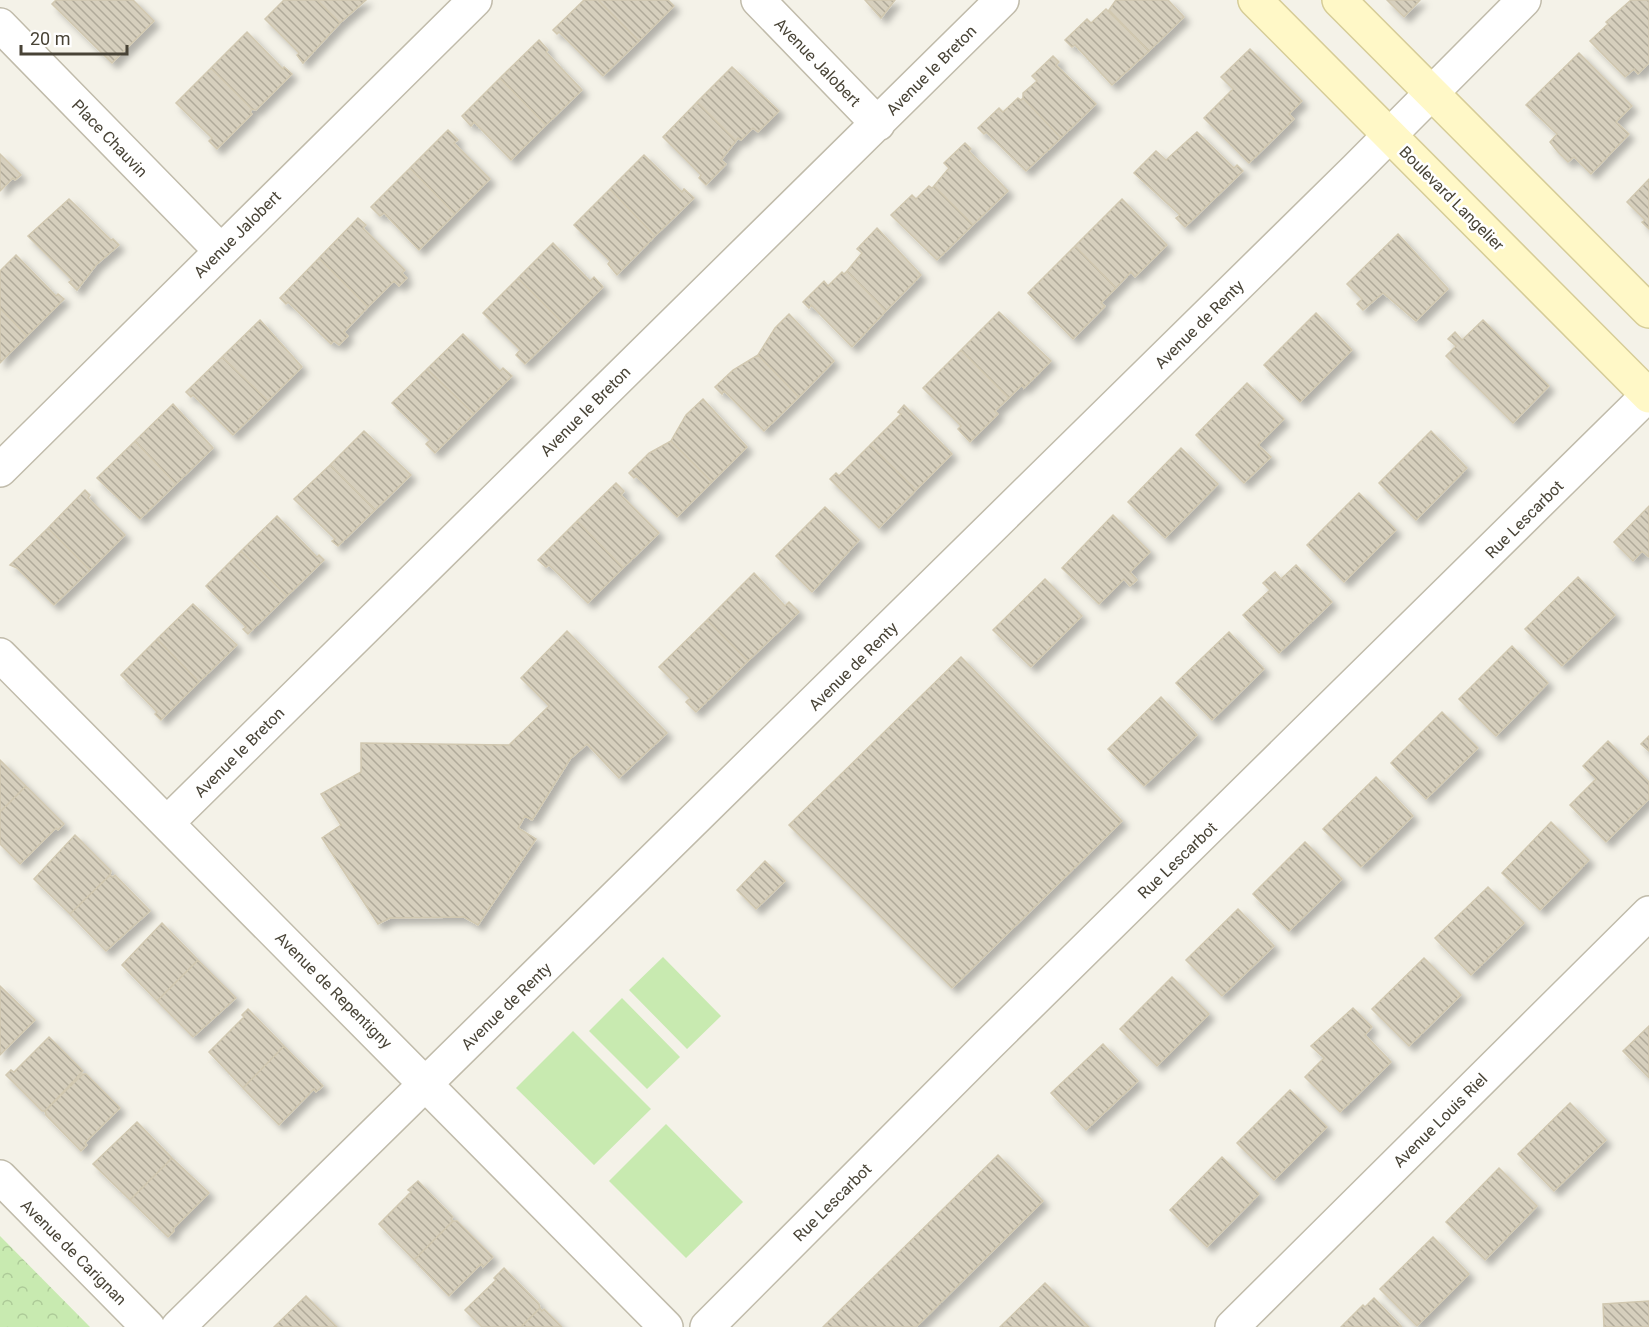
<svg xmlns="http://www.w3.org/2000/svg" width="1649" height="1327" font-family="Roboto,sans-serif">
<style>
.forest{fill:url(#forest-crowns)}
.pitch{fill:#c8eab0}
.building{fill:url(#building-back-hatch);stroke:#d1c8b0;stroke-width:1.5;filter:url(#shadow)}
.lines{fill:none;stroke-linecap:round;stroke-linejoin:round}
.minor-casing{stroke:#c0bbaa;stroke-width:36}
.secondary-casing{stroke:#d6cc97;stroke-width:36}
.minor{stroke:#fff;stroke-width:33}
.secondary{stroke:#fff8c7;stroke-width:33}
.labels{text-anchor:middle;stroke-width:5;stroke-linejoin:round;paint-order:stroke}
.street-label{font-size:16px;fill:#484336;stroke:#fff}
</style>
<defs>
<pattern id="forest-crowns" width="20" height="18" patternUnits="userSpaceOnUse" patternTransform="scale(1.5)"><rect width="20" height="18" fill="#c8eab0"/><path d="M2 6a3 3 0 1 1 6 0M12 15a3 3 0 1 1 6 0" fill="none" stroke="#adca98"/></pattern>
<pattern id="building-back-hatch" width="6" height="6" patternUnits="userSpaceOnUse" patternTransform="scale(1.5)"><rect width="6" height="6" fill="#d6cfbd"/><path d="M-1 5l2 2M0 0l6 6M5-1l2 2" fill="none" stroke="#b0aa9a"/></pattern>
<filter id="shadow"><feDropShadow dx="5.5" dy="5.5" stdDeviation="3" flood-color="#0004"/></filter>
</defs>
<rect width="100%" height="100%" fill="#f4f2e8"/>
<!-- forest -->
<path class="forest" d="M 0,1236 L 90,1327 L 0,1327 Z"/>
<!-- pitch -->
<path class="pitch" d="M 663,957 L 721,1016 L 687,1049 L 629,990 Z
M 622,998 L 680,1057 L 647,1089 L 589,1031 Z
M 573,1031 L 651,1109 L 594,1165 L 516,1088 Z
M 666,1124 L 743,1202 L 686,1258 L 609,1181 Z"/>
<!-- building -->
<path class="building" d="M 56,0 L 133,0 L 154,21 L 112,63 L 52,4 Z
M 284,0 L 317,0 L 340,23 L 303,63 L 297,55 L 299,53 L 265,19 Z
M 317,0 L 366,0 L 340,23 Z
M 584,0 L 598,0 L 639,41 L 603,76 L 559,32 L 557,34 L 553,30 Z
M 598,0 L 668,0 L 674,6 L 639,41 Z
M 865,0 L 895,0 L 881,18 Z
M 1116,0 L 1168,0 L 1184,17 L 1149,51 L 1109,10 Z
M 1387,0 L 1420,0 L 1404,17 Z
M 1631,0 L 1649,0 L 1649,63 L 1638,74 L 1634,69 L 1625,77 L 1590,41 L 1608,24 L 1606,22 Z
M 1106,9 L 1149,51 L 1112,85 L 1075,45 L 1072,47 L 1065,40 L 1087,19 L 1091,23 Z
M 247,32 L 283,69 L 284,67 L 292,74 L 256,110 L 252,109 L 211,68 Z
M 539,40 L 548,50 L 546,52 L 582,90 L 546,125 L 500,78 Z
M 1250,49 L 1302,101 L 1289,114 L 1294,119 L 1249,163 L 1204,118 L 1233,89 L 1221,77 Z
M 1579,53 L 1632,106 L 1616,122 L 1629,134 L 1591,174 L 1574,157 L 1568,162 L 1558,152 L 1550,142 L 1557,134 L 1526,105 Z
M 1053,56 L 1059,62 L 1056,65 L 1096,104 L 1061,138 L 1023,98 L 1023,93 L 1037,81 L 1032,76 Z
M 732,67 L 779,111 L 758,132 L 753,128 L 741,140 L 738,138 L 736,141 L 697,102 Z
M 211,68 L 252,109 L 250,112 L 252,114 L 217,149 L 209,141 L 212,138 L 176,103 Z
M 500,78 L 546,125 L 511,160 L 474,122 L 471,126 L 462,116 Z
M 1018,98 L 1021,100 L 1023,98 L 1061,138 L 1026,171 L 986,132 L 984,134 L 978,128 L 999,108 L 1003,112 Z
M 697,102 L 736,141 L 721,160 L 726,164 L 706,185 L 699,178 L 701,175 L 663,137 Z
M 448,130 L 458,140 L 454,143 L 490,179 L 455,214 L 410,168 Z
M 1197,132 L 1234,168 L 1237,165 L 1243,171 L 1185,227 L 1176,218 L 1180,215 L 1134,173 L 1156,151 L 1166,160 Z
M 965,143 L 971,149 L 969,151 L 1008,191 L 973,225 L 934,186 L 949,168 L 944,163 Z
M 0,154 L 21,175 L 15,180 L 13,178 L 0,191 Z
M 644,155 L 682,192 L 684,189 L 694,198 L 655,236 L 610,189 Z
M 410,168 L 455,214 L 419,250 L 384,213 L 380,216 L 371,207 Z
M 1649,179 L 1649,229 L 1642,222 L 1645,220 L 1627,202 Z
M 929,186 L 932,188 L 934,186 L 973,225 L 937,260 L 891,215 L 912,195 L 916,199 Z
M 610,189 L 655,236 L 617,275 L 608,264 L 610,261 L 574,225 Z
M 69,199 L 111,240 L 113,239 L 119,245 L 96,265 L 77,290 L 69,282 L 72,280 L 28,236 Z
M 1122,199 L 1167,245 L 1135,277 L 1131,272 L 1116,288 L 1075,246 Z
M 358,218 L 366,225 L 363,228 L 405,270 L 402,273 L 407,278 L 399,286 L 394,281 L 368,307 L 319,258 Z
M 877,228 L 921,275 L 886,311 L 847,271 L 862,253 L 857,249 Z
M 1398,234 L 1448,289 L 1416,321 L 1383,293 L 1363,310 L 1357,304 L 1362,299 L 1347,284 Z
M 553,243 L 590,281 L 594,277 L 603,287 L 565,325 L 518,278 Z
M 1075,246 L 1116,288 L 1101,303 L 1105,306 L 1073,339 L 1028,293 Z
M 16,255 L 56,296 L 58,294 L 64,299 L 27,336 L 0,308 L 0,271 Z
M 319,258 L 368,307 L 344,332 L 348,336 L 339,345 L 334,341 L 331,344 L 288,302 L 286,304 L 280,298 Z
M 847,271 L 886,311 L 852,347 L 811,305 L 809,308 L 803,302 L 824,281 L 828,286 L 842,272 L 844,274 Z
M 518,278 L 565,325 L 525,364 L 516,355 L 520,350 L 483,313 Z
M 0,308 L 27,336 L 0,363 Z
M 999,312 L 1051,361 L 1024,388 L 1022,385 L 1009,398 L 961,350 Z
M 1316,313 L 1352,350 L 1300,402 L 1264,365 Z
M 789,314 L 834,361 L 799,397 L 758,355 L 775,328 Z
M 260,320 L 302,367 L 268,401 L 222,357 Z
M 1483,320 L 1549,386 L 1513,423 L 1446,356 L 1456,346 L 1448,339 L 1455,332 L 1462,340 Z
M 463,334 L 500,371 L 503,368 L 512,376 L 474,414 L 427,369 Z
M 961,350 L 1009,398 L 995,411 L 998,414 L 970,442 L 958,429 L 961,426 L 923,388 Z
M 758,355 L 799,397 L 764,431 L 724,391 L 722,394 L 715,387 L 733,370 Z
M 222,357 L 268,401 L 233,435 L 193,395 L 191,397 L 186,392 Z
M 427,369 L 474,414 L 435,453 L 426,444 L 430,440 L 392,403 Z
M 1247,383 L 1284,419 L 1258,445 L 1271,457 L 1244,483 L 1196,435 Z
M 703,399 L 747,447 L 712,482 L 671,441 L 686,415 Z
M 173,404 L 213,448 L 176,484 L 135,441 Z
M 904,405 L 952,454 L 916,490 L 870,445 L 901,414 L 898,412 Z
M 364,431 L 411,475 L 375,510 L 330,465 Z
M 1431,431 L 1467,468 L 1416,520 L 1379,483 Z
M 135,441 L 176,484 L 140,519 L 97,478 Z
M 671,441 L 712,482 L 677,517 L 636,476 L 634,478 L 629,473 L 649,453 Z
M 870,445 L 916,490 L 879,528 L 830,479 L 836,473 L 839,476 Z
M 1181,448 L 1218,484 L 1165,538 L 1128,502 Z
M 330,465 L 375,510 L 338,546 L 332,541 L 335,539 L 294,499 Z
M 616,483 L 624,491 L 621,495 L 659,533 L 623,568 L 577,521 Z
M 85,490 L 90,495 L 88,498 L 125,535 L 90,570 L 48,528 Z
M 1359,493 L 1396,530 L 1344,582 L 1307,545 Z
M 1649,506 L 1649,557 L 1642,551 L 1633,561 L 1614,542 Z
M 825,507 L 859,540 L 812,592 L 776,556 Z
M 1113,515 L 1150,552 L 1130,572 L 1137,580 L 1130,586 L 1124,579 L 1099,604 L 1062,568 Z
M 277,516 L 317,557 L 319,555 L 324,560 L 287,596 L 241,551 Z
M 577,521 L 623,568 L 588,603 L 549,565 L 546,567 L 538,560 Z
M 48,528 L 90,570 L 54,605 L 17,568 L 10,565 Z
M 241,551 L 287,596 L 248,634 L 243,629 L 246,627 L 206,586 Z
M 1296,565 L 1332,602 L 1279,653 L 1243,615 L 1270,590 L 1263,583 L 1275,572 L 1281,579 Z
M 754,573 L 785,606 L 789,602 L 799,612 L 748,661 L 707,620 Z
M 1578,577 L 1615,615 L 1562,666 L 1525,629 Z
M 1045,579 L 1082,616 L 1031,667 L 993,630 Z
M 193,604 L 237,645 L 199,682 L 157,639 Z
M 707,620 L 748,661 L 696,712 L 686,702 L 690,698 L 659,667 Z
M 567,631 L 667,733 L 619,778 L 587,744 L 570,759 L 532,820 L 525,816 L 518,828 L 536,839 L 478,925 L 464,917 L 390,918 L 378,924 L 322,838 L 341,825 L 321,794 L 361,772 L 361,743 L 509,745 L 549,706 L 521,678 Z
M 1229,632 L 1264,669 L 1212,720 L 1176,683 Z
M 157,639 L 199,682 L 161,720 L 155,714 L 157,712 L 121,675 Z
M 1512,646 L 1548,683 L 1496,736 L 1459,699 Z
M 961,657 L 1122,821 L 952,988 L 789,825 Z
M 1161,697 L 1197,735 L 1144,786 L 1108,749 Z
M 1442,712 L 1478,748 L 1426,799 L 1391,763 Z
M 1649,736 L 1649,751 L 1641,744 Z
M 1608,741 L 1649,782 L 1649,799 L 1606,842 L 1570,805 L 1596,779 L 1583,766 Z
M 0,760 L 26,786 L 0,812 Z
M 1376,777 L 1413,816 L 1361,867 L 1323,829 Z
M 26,786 L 64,824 L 58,830 L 56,828 L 20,864 L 0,844 L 0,812 Z
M 1551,822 L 1589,860 L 1540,910 L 1502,873 Z
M 75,835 L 111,871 L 110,875 L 70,914 L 34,879 Z
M 1305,842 L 1342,879 L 1289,931 L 1253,894 Z
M 765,861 L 785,881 L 756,909 L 737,890 Z
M 110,875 L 113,877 L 115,875 L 150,911 L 106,951 L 70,914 Z
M 1488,887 L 1524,923 L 1471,975 L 1435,938 Z
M 1238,909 L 1274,946 L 1222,996 L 1186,960 Z
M 162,923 L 198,960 L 157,1001 L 122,965 Z
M 1424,958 L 1461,995 L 1409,1046 L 1372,1009 Z
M 198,960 L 236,998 L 193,1037 L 157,1001 Z
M 1172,977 L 1209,1014 L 1157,1066 L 1120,1029 Z
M 0,986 L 35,1020 L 0,1055 Z
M 1353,1008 L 1372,1027 L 1365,1035 L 1391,1062 L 1340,1112 L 1305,1077 L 1324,1058 L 1311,1046 Z
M 248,1009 L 284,1046 L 243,1088 L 209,1052 L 244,1017 L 242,1015 Z
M 1649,1026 L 1649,1078 L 1623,1051 Z
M 49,1037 L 83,1071 L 45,1111 L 42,1111 L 6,1075 L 11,1070 L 14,1072 Z
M 1103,1044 L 1138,1081 L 1086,1130 L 1051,1093 Z
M 284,1046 L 323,1086 L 316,1092 L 314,1089 L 279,1125 L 243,1088 Z
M 83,1074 L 86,1074 L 120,1108 L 85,1143 L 87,1145 L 81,1151 L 46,1115 L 45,1111 Z
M 1290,1090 L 1327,1127 L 1274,1180 L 1237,1143 Z
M 1570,1103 L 1606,1140 L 1554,1191 L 1518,1154 Z
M 137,1122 L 172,1158 L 130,1200 L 93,1164 Z
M 998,1155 L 1043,1201 L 916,1327 L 823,1327 Z
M 1222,1157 L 1259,1194 L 1207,1247 L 1170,1210 Z
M 172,1158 L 209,1193 L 173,1229 L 174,1231 L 168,1237 L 130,1200 Z
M 1499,1168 L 1537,1206 L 1485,1260 L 1446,1222 Z
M 418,1181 L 453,1217 L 451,1219 L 453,1221 L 414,1260 L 379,1224 L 411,1192 L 408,1190 Z
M 453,1221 L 457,1221 L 493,1257 L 483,1267 L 481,1264 L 449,1296 L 414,1260 Z
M 1433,1237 L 1469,1274 L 1417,1326 L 1380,1289 Z
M 504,1268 L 539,1304 L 540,1308 L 521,1327 L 482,1327 L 465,1310 L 496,1280 L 494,1278 Z
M 1045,1283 L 1089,1327 L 1000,1327 Z
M 306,1296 L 337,1327 L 274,1327 Z
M 1374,1298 L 1402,1327 L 1341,1327 L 1363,1305 L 1365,1307 Z
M 1649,1301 L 1649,1327 L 1604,1327 L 1603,1304 Z
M 540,1308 L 542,1311 L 544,1309 L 562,1327 L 521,1327 Z"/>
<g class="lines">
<defs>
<path id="minor" d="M 758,0 L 878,124
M 0,25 L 220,250
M 0,470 L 475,0
M 0,655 L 666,1327
M 168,822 L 1002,0
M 0,1177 L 148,1327
M 178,1327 L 1356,169 L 1524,0
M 707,1327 L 987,1046 L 1649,394
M 1232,1327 L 1649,913"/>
<path id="secondary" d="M 1255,0 L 1649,396
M 1339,0 L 1649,311"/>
</defs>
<!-- minor casing -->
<use href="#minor" class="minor-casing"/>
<!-- secondary casing -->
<use href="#secondary" class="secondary-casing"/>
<!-- minor -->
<use href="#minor" class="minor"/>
<!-- secondary -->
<use href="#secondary" class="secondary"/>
</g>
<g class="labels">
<!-- street labels -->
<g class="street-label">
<text transform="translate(818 62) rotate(46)" y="6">Avenue Jalobert</text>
<text transform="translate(931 70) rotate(-45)" y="6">Avenue le Breton</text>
<text transform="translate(110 138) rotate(46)" y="6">Place Chauvin</text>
<text transform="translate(1452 198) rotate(45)" y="6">Boulevard Langelier</text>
<text transform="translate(237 234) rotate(-45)" y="6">Avenue Jalobert</text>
<text transform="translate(1199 324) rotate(-45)" y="6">Avenue de Renty</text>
<text transform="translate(585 411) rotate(-45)" y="6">Avenue le Breton</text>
<text transform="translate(1524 519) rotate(-45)" y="6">Rue Lescarbot</text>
<text transform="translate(853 666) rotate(-45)" y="6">Avenue de Renty</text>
<text transform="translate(239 752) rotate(-45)" y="6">Avenue le Breton</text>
<text transform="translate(1177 860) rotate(-44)" y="6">Rue Lescarbot</text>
<text transform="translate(334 990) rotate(45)" y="6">Avenue de Repentigny</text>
<text transform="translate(506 1006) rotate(-44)" y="6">Avenue de Renty</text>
<text transform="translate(1440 1120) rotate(-45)" y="6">Avenue Louis Riel</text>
<text transform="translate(832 1202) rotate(-45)" y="6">Rue Lescarbot</text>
<text transform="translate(74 1252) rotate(45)" y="6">Avenue de Carignan</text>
</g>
</g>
<!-- scale -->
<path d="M21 45v9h106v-9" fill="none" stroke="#484336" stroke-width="3"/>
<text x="30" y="45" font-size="18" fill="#484336" stroke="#ffffff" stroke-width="4.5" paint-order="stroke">20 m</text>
</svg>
